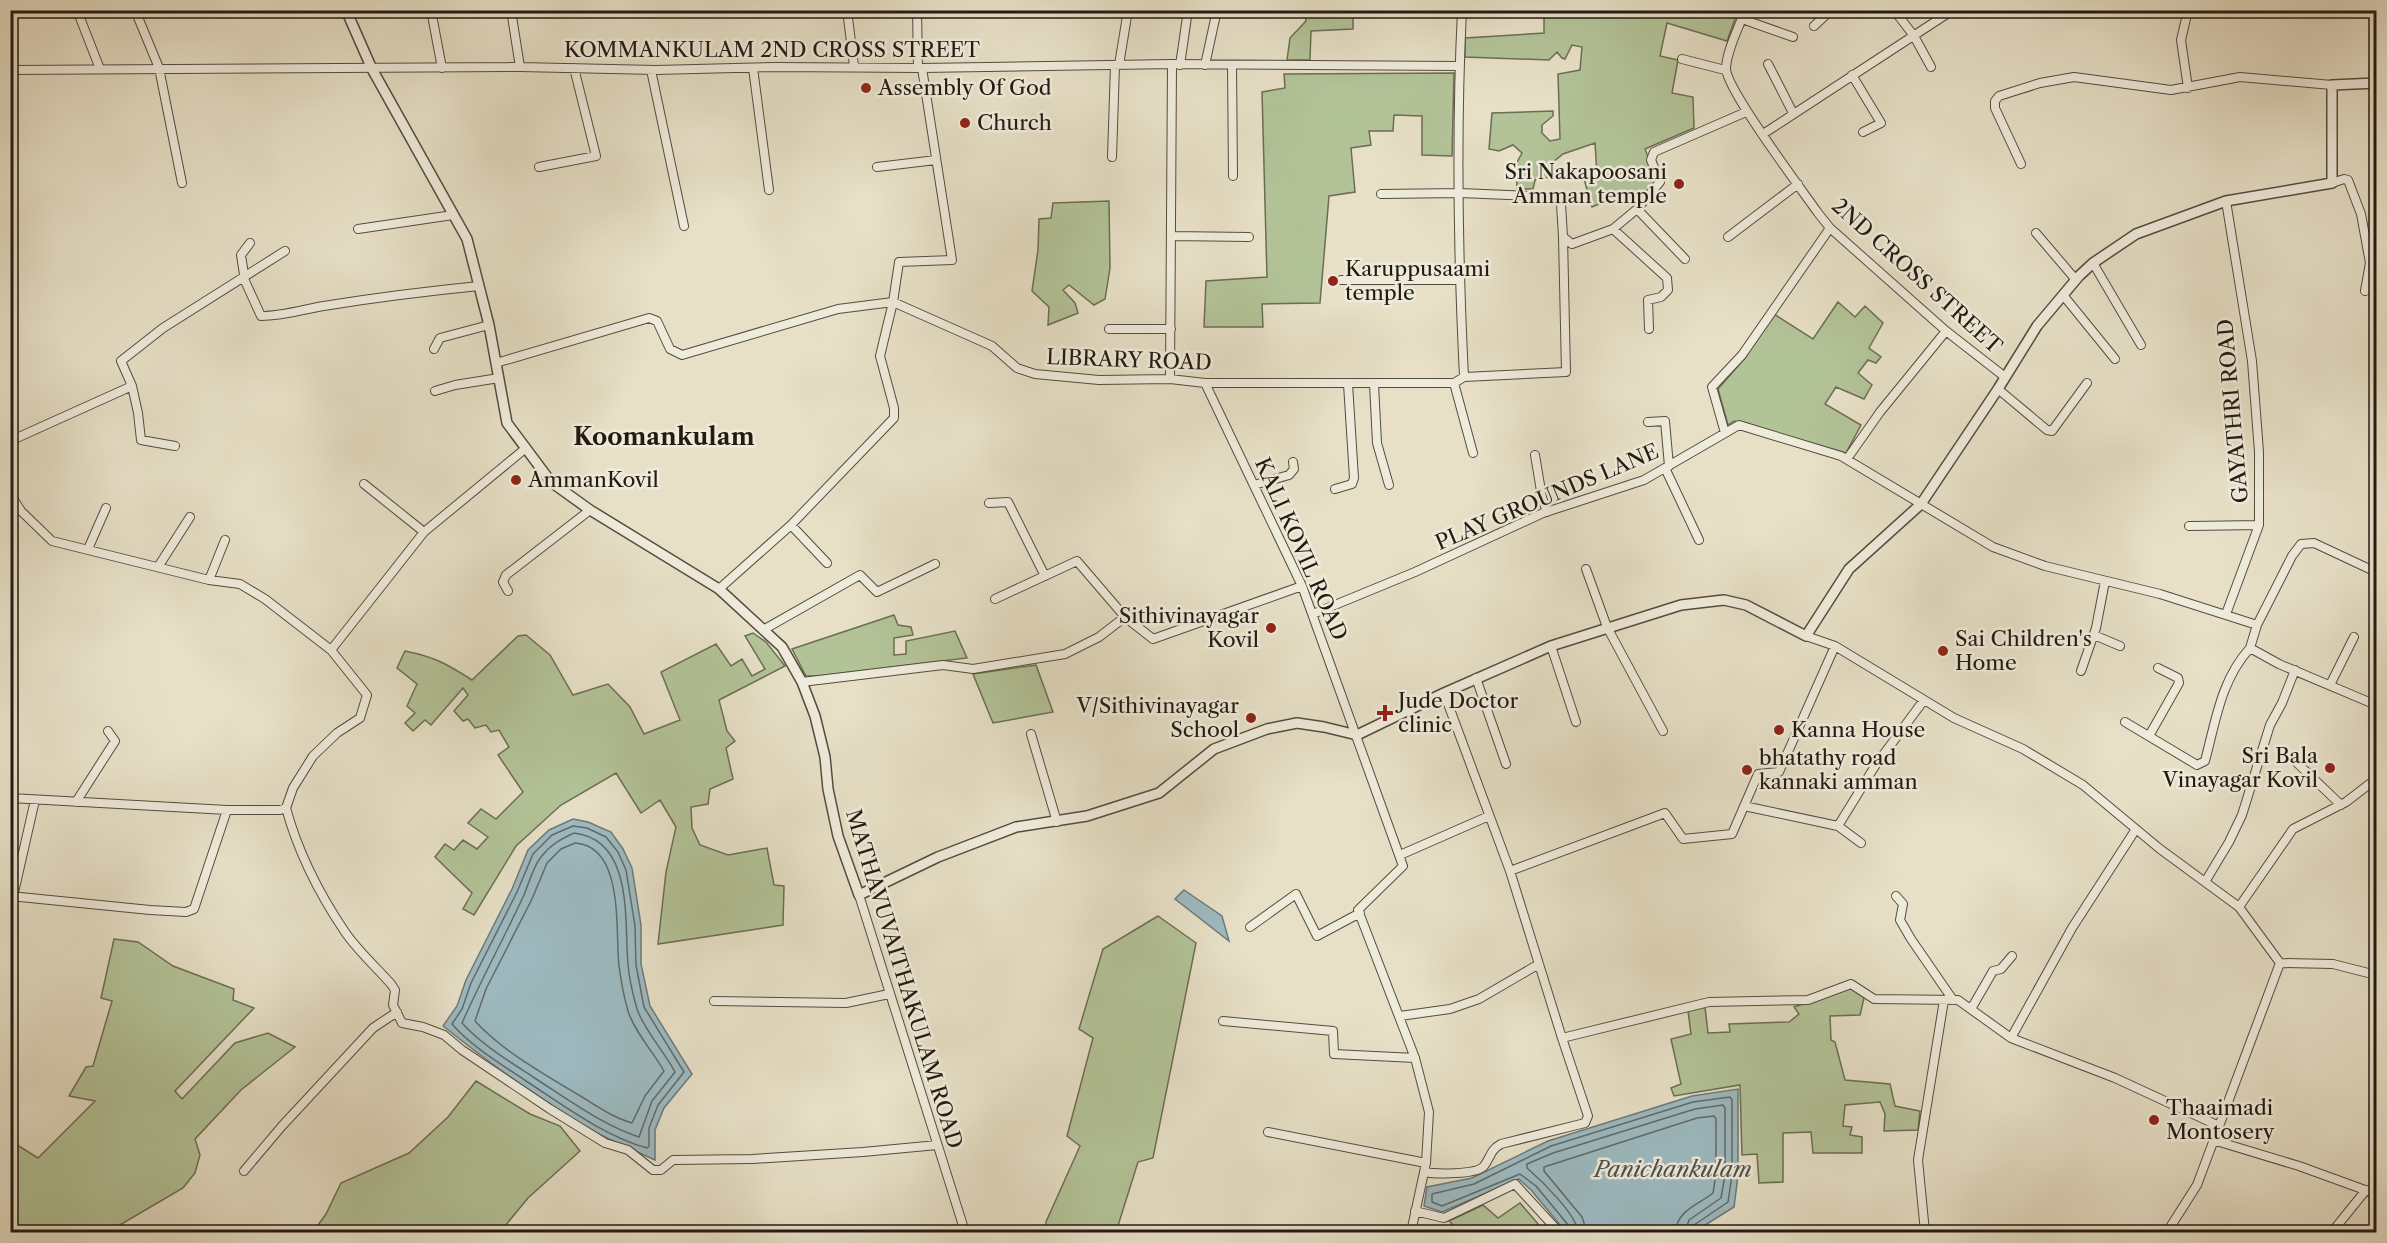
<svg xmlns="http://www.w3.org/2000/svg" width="2387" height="1243" font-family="'Libre Caslon Text',serif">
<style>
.green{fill:#b3c398;stroke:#6b6e55;stroke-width:1.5}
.water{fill:#9dbac1;stroke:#6c7a7b;stroke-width:1.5}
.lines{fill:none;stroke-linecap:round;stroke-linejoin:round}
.shore{stroke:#606a6a;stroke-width:1.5}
.minor-casing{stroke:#544c3f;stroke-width:10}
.tertiary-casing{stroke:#544c3f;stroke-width:12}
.minor{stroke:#efebdb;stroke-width:8}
.tertiary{stroke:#efebdb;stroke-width:9}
.poi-dot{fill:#8f2418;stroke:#efebdb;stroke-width:2}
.labels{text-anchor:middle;stroke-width:5;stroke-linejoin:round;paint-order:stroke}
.street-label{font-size:21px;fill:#231a12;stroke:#efebdb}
.poi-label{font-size:21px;fill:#231a12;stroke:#efebdb;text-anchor:start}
.water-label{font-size:22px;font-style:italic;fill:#4e524f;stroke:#efebdb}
.quarter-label{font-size:24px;font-weight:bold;fill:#231a12;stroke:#efebdb}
</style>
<rect width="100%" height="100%" fill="#e7e0c7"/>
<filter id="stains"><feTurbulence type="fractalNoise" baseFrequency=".00333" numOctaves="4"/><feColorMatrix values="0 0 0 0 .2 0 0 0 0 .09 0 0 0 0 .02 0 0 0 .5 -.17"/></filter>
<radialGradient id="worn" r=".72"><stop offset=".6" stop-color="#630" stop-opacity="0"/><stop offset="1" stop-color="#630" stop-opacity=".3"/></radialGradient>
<!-- green -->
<path class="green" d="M 1305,11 L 1305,10 L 1371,11 L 1371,14 L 1353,16 L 1353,29 L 1311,31 L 1310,60 L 1287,60 L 1290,38 L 1306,21 Z
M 1544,11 L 1738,11 L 1727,41 L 1667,23 L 1660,56 L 1678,60 L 1672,93 L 1693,97 L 1694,128 L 1645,149 L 1657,180 L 1636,206 L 1624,194 L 1592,207 L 1584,179 L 1597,175 L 1595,143 L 1563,154 L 1552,163 L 1549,177 L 1535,180 L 1533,189 L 1517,189 L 1516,164 L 1522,153 L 1513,145 L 1499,151 L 1489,149 L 1492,113 L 1553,111 L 1553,116 L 1542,125 L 1542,133 L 1550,141 L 1560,139 L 1558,74 L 1580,70 L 1582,47 L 1572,45 L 1565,59 L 1562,58 L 1557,52 L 1549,60 L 1465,57 L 1465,38 L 1544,33 Z
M 1454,73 L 1452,156 L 1422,155 L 1422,116 L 1394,115 L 1393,131 L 1369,131 L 1371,145 L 1351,148 L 1355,192 L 1329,196 L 1320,303 L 1262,304 L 1263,327 L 1204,327 L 1206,281 L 1267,277 L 1262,92 L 1285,88 L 1284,74 Z
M 1109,201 L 1110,268 L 1105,299 L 1094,305 L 1069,285 L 1063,290 L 1075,303 L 1078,313 L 1048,325 L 1049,307 L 1032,291 L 1038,250 L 1039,219 L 1051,218 L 1053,203 Z
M 1838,302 L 1855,317 L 1865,306 L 1883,323 L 1869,348 L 1881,357 L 1876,363 L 1868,360 L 1858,373 L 1872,385 L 1864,399 L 1836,387 L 1825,404 L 1861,425 L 1846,453 L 1734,421 L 1728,425 L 1718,389 L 1745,358 L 1774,314 L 1813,339 Z
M 894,615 L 898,625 L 911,627 L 913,635 L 894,638 L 894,655 L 906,654 L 906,641 L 955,631 L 967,658 L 818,676 L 806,676 L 792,649 Z
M 753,633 L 766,642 L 785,666 L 719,700 L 727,731 L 735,741 L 726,748 L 733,779 L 710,789 L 708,804 L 691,807 L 692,828 L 700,845 L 728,855 L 767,848 L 774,885 L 784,886 L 783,925 L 658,944 L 666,872 L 676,827 L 660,800 L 641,813 L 616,773 L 561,805 L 516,846 L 474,915 L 463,909 L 472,893 L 435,857 L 445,844 L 454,850 L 463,840 L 477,849 L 488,837 L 468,823 L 481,809 L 496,819 L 523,792 L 498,755 L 509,747 L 499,730 L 491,732 L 486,725 L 475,728 L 468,719 L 463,721 L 454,711 L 468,695 L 463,688 L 431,725 L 425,720 L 413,731 L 405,723 L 415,713 L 407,706 L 417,684 L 397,668 L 405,651 C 435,657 447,664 472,680 L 518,636 L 526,635 L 550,655 L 573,695 L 608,684 L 630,707 L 644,734 L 680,720 L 661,672 L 716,644 L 731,666 L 742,659 L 752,676 L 765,669 L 745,636 Z
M 1036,665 L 1053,712 L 993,723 L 973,674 Z
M 1158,916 L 1196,943 L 1153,1158 L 1138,1162 L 1116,1232 L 1045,1232 L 1046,1222 L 1080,1146 L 1067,1136 L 1093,1038 L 1079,1029 L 1103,949 Z
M 114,939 L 138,942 L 173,966 L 234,989 L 233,1000 L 254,1008 L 175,1091 L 182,1099 L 235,1043 L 268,1033 L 295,1047 L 241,1090 L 195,1139 L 200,1155 L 195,1173 L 183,1188 L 108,1232 L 11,1232 L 11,1141 L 38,1158 L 95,1101 L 69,1096 L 86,1067 L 93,1066 L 112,1001 L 101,998 Z
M 1851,988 L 1864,998 L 1860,1015 L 1830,1016 L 1831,1040 L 1835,1042 L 1845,1080 L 1890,1084 L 1895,1106 L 1920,1111 L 1918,1130 L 1884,1131 L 1885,1114 L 1880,1102 L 1845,1105 L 1843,1126 L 1852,1127 L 1850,1135 L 1862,1137 L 1862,1153 L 1813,1153 L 1811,1132 L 1783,1133 L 1783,1182 L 1759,1183 L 1757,1154 L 1742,1155 L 1740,1085 L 1674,1096 L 1671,1088 L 1681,1084 L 1671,1039 L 1691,1034 L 1688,1011 L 1705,1007 L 1708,1033 L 1730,1032 L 1729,1024 L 1789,1022 L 1799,1014 L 1794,1007 Z
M 476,1081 L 530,1114 L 560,1126 L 580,1151 L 528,1198 L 500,1232 L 313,1232 L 326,1214 L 341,1183 L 409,1153 L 448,1117 Z
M 1520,1203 L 1545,1232 L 1460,1232 L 1449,1221 L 1483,1205 L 1498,1218 Z"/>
<!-- water -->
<path class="water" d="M 573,819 L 588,822 L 611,832 L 623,849 L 632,868 L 641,925 L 641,964 L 650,1006 L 692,1074 L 664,1108 L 655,1130 L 655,1160 C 636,1151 616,1143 597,1133 C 542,1102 492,1065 443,1026 L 457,1006 L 466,980 L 512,889 L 528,850 L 549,830 Z
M 1184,890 L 1222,916 L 1229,941 L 1175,899 Z
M 1738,1089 L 1738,1176 L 1734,1207 L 1694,1232 L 1566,1232 L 1531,1190 L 1519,1179 L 1442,1212 L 1424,1206 L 1427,1187 L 1472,1178 L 1548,1141 L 1692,1096 Z"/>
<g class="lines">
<!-- shore -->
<path class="shore" d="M 573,826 L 587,828 L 606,837 L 618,852 L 626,870 L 635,926 L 636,965 L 644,1007 L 684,1072 L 658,1105 L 649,1128 L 649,1146 L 647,1148 C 604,1136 563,1105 526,1081 C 501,1064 472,1047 452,1024 L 462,1009 L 471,983 L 517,892 L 533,854 L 552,835 Z
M 574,833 C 634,840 624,920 628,964 C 629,978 633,995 637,1009 C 643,1028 665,1053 675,1072 L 652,1101 L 639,1137 C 602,1125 566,1098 533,1077 C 509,1061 482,1045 462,1023 C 481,980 504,938 524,895 C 529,883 533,867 541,857 C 550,845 561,839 574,833 Z
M 575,843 C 625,846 615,932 619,966 C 621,981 624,997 628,1011 C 634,1031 654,1053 664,1071 L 645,1096 L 632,1123 C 614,1118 598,1107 582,1097 C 547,1076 502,1051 475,1021 L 486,989 L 532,899 L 547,863 L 561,849 Z
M 1571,1232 L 1569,1226 L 1536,1186 L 1520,1174 L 1442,1206 L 1432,1202 L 1432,1194 L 1474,1184 L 1551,1146 L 1693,1102 L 1730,1097 L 1732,1100 L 1732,1175 L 1728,1202 L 1694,1225 L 1692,1232
M 1578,1232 C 1577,1215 1541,1180 1527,1168 L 1527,1164 L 1553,1153 L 1695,1109 L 1723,1105 L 1725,1108 L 1725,1175 L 1721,1198 L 1689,1220 L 1685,1232
M 1587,1232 L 1582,1217 L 1544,1171 L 1544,1167 L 1697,1118 L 1714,1116 L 1716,1119 L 1716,1174 L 1713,1193 C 1698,1205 1676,1211 1676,1232"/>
<defs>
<path id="minor" d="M 77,10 L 100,69
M 135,10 L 159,68 L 182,183
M 431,10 L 442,68
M 511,10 L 520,67
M 847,10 L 854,66
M 917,10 L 918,68
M 1462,10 C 1456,132 1458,255 1464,377
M 1745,10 C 1739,28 1727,49 1726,68 C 1725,88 1802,190 1818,213 L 1830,228 L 1946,331 L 2005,377
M 1894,10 L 1914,36 L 1931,67
M 2188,10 L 2181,40 L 2188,88
M 1742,19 L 1793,37
M 1814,26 L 1831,10
M 1682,59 L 1725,70
M 1768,64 L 1793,113
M 1119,65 L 1128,10
M 1180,65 L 1188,10
M 1205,65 L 1217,10
M 1232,65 L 1233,176
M 753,68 L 769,190
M 10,70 L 520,67 L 656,70 L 776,67 L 922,68 L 1172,64 L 1459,66
M 651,70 L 684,226
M 1852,75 L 1881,123 L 1863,132
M 1763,134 L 1953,10
M 1112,157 L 1115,65
M 2021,164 L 1995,108 L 1995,101 L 1999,96 L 2040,83 L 2074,77 L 2171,90 L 2240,77 L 2332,85
M 539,167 L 596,156 L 574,68
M 877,167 L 936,160
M 2332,183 L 2344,179 L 2348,180 L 2361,214 L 2370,263 L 2365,291
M 1381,194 L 1460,193 L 1554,197 L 1561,204 L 1563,237 L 1572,244 L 1613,229 L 1637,209 L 1660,182 L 1651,160 L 1654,152 L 1746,112
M 2226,201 L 2252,361 L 2259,452 L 2259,525 L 2226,614
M 1637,209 L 1685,259
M 358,229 L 453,215
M 1613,229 L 1667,278 L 1668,290 L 1661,297 L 1648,300 L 1649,329
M 2036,233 L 2076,280
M 1172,236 L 1249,237
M 1728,237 L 1798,184
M 250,243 L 241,255 L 245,281 L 261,316 C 285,316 307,308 330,305 C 380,297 429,291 479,286
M 2093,263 L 2141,345
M 1341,280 L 1460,280
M 2063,295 L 2115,359
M 1109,329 L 1171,329
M 434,349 L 440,338 L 489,325
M 496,363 L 649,318 L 657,321 L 670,349 L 682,355 L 838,309 L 893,302 L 992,346 L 1017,368 L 1035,374 L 1099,380 L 1170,379 L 1205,383 L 1454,383 L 1464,377 L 1566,372 L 1563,237
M 1170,379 L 1172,64
M 1205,383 L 1302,586 L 1403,866 L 1358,910 L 1415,1058 L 1429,1112 L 1426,1163 L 1411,1232
M 1454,383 L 1473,453
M 1374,384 L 1377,443 L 1389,485
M 132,386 L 138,413 L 141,440 L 175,446
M 1998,389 L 2047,430 L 2052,431 L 2087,383
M 435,391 L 455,385 L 499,378
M 1648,422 L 1665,421 L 1669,466
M 1725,433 L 1712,387 L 1742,355 L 1830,228
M 10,441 L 132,386 L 121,361 L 163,328 L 285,251
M 1535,455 L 1542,497 L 1547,512
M 1847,459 L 1880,412 L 1946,331
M 1665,468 L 1699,540
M 364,484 L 424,532
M 1254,485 L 1289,475 L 1294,469 L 1293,462
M 1335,489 L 1352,484 L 1354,478 L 1348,384
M 10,494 L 21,511 L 52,541 L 209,580 L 240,584 L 265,599 L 331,650 L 424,532 L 526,448
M 989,503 L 1008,502 L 1045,576
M 791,525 L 827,563
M 2189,526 L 2259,525
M 88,549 L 106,508
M 158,567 L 190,517
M 1586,569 L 1607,627 L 1663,731
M 209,580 L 225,540
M 719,589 L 791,525 L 894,418 L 894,408 L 880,356 L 893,302 L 899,262 L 952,260 L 922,68
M 508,591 L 503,582 L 506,575 L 590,510
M 995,599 L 1077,561 L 1125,617
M 1313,614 L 1415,572 L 1543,513 L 1644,480 L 1739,425 L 1841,456 L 1993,547 L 2045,566 L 2160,594 L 2257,625 L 2250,648 L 2279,664 L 2376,705
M 2257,625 L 2292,556 L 2301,544 L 2314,543 L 2376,572
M 763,630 L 860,575 L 877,592 L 935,564
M 2094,635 L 2120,646
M 1806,636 L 1835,646 L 1954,718 L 2023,749 L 2083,785 L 2160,849 L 2239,907 L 2293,829 L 2346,802 L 2376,779
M 1551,646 L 1576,722
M 2081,671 L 2096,628 L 2105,581
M 1476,678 L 1506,764
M 802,682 L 943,665 L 973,669 L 1065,654 L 1099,637 L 1125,617 L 1153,639 L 1302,586
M 2330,685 L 2354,637
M 1444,693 L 1510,871 L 1562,1038 L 1709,1002 L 1808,1000 L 1851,984 L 1874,999 L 1958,1000 L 2011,1038 L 2115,1078 L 2219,1126
M 2125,722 L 2197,765 L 2205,761 C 2216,720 2221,680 2250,648
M 1031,734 L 1057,822
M 2149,736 L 2179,683 L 2178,678 L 2158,668
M 2294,760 L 2341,805
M 10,798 L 227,810 L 280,810 L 286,808 L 293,788 L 313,756 L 337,733 L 360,718 L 367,695 L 331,650
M 76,802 L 115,741 L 108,731
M 1744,806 L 1838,826 L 1861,843
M 286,808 C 298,852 320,895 345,932 C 358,951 376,967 391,984 L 395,990 L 393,1005 L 402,1023 L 423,1027 L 444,1035 L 462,1050 L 550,1109 L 605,1143 L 628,1150 L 653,1170 L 661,1170 L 673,1160 L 752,1159 L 863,1152 L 937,1145
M 1838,826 L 1875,766 L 1924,700
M 1400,855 L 1489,816
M 1510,871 L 1665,813 L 1683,839 L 1732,834 L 1758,774 L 1779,772 L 1835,646
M 2205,882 L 2229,842 L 2242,815 L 2270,725 L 2282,703 L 2295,670
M 859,895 L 965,1232
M 10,896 L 150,910 L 186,912 L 194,909 L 227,810
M 1896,896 L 1903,904 L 1900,920 L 1911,939 L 1953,1000
M 10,897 L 13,897 L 35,800
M 1250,927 L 1296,894 L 1317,936 L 1360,913
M 2280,963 L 2333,964 L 2376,975
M 714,1001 L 846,1003 L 889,994
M 1971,1009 L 1993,971 L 2001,969 L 2012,956
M 1400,1016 L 1450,1009 L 1479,999 L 1539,964
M 1223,1021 L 1333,1031 L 1334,1054 L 1415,1058
M 2011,1038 L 2072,928 L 2136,829
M 1268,1132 L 1426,1163
M 2213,1140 L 2299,1166 L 2376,1194
M 244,1171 L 282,1126 L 373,1028 L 397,1012
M 1424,1172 C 1435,1174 1477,1175 1484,1166 C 1491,1157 1490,1150 1501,1144 L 1585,1123 L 1588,1116 L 1562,1038
M 1415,1211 L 1444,1218 L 1515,1184 L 1559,1232
M 1925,1232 L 1918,1160 L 1944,1000
M 2167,1232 L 2197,1185 L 2280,963 L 2239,907
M 2332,1232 L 2366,1190"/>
<path id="tertiary" d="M 346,10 L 372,69 L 467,239 L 489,325 L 507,423 L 551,482 L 590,510 L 719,589 L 782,647 L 802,682 L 815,716 L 825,757 L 828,789 L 838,836 L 859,895 L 938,857 L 1016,827 L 1087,816 L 1159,793 L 1214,749 L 1267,729 L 1297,723 L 1324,727 L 1357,735 L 1444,693 L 1551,646 L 1681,605 L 1724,600 L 1746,605 L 1806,636 L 1849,569 L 1921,504 L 1998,389 L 2037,326 L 2079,276 L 2093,263 L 2136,234 L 2226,201 L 2332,183 L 2332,85 L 2376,83"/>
</defs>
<!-- minor casing -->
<use href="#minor" class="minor-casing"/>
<!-- tertiary casing -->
<use href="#tertiary" class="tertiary-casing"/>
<!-- minor -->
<use href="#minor" class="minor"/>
<!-- tertiary -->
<use href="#tertiary" class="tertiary"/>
</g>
<!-- markers -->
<g class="poi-dot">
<circle cx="866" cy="88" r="6"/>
<circle cx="965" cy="123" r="6"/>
<circle cx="1679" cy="184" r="6"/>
<circle cx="1333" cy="281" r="6"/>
<circle cx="516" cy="480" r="6"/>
<circle cx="1271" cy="628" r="6"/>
<circle cx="1943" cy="651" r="6"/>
<path d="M1382 704h6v6h6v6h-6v6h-6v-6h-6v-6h6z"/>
<circle cx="1251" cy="718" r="6"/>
<circle cx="1779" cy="730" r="6"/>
<circle cx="2330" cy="768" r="6"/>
<circle cx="1747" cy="770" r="6"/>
<circle cx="2154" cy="1120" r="6"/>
</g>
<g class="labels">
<!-- street labels -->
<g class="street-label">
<text x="772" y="57">KOMMANKULAM 2ND CROSS STREET</text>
<text transform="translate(1917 276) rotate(42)" y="7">2ND CROSS STREET</text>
<text transform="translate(1129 360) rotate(2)" y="7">LIBRARY ROAD</text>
<text transform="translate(2233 411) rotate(-95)" y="7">GAYATHRI ROAD</text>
<text transform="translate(1547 497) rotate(-23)" y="7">PLAY GROUNDS LANE</text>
<text transform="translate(1301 549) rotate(66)" y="7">KALI KOVIL ROAD</text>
<text transform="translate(904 979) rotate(73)" y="7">MATHAVUVAITHAKULAM ROAD</text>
</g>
<!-- poi labels -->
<g class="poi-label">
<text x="878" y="95">Assembly Of God</text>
<text x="977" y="130">Church</text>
<text x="1667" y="179" text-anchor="end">Sri Nakapoosani<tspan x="1667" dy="24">Amman temple</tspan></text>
<text x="1345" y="276">Karuppusaami<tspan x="1345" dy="24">temple</tspan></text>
<text x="528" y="487">AmmanKovil</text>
<text x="1259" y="623" text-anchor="end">Sithivinayagar<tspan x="1259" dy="24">Kovil</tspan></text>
<text x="1955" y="646">Sai Children's<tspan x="1955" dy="24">Home</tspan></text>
<text x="1398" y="708">Jude Doctor<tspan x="1398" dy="24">clinic</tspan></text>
<text x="1239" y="713" text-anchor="end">V/Sithivinayagar<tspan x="1239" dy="24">School</tspan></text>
<text x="1791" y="737">Kanna House</text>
<text x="2318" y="763" text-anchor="end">Sri Bala<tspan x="2318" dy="24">Vinayagar Kovil</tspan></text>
<text x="1759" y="765">bhatathy road<tspan x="1759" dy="24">kannaki amman</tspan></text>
<text x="2166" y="1115">Thaaimadi<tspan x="2166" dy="24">Montosery</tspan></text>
</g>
<!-- water labels -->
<g class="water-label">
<text x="1673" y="1177">Panichankulam</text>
</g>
<!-- quarter labels -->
<g class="quarter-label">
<text x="664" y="445">Koomankulam</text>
</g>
</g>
<!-- margin -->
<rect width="2387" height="1243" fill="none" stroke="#e7e0c7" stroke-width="36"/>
<rect x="12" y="12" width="2363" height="1219" fill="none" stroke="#231a12" stroke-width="3"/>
<rect x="18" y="18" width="2351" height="1207" fill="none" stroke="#231a12" stroke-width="1.5"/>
<rect width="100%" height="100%" filter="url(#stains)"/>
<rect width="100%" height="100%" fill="url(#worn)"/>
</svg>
